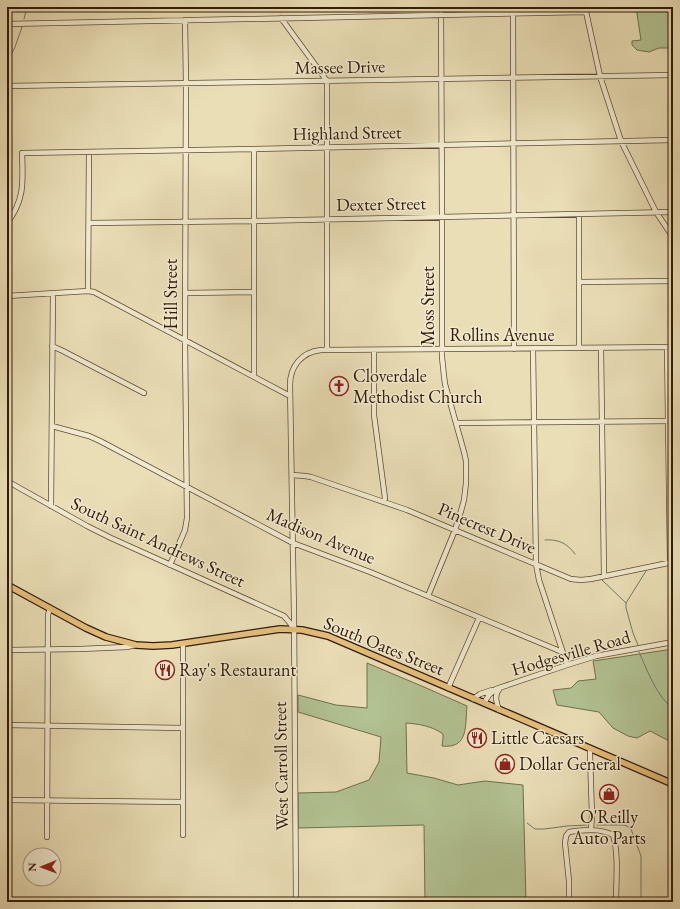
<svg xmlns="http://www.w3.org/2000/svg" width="680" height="909" font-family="'EB Garamond',serif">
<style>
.green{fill:#b2c292;stroke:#726e4d}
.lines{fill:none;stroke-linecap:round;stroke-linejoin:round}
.stream{stroke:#6f7c6a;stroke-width:1}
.minor-casing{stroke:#604c34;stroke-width:6}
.major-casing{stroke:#321b08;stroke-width:8}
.minor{stroke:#f1ead0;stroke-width:4.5}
.major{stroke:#e5bf7b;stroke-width:5.5}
.labels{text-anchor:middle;stroke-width:3;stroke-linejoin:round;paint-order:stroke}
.street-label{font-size:18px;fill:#321b08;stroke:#f1ead0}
.poi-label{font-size:18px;fill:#321b08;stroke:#f1ead0;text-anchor:start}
</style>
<rect width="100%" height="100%" fill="#eadeb6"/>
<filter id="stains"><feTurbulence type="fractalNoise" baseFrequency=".005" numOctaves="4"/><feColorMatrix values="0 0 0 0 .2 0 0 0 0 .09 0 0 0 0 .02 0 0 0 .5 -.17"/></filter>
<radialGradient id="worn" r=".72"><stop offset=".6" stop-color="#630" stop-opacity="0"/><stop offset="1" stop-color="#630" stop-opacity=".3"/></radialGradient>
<!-- green -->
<path class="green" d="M 636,7 L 673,7 L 673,48 L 659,48 L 649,52 L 637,50 L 632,45 L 632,41 L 641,40 Z
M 673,649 L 673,743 L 650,731 L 637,738 L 628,736 L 613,728 L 599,712 L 557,705 L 553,690 L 571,688 L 578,681 L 596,679 L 593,661 Z
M 367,663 L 424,687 L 467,706 C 465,725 469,749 442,746 L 443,739 L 443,734 C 432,726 419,724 406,723 L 407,773 L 434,778 L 458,785 L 485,781 L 523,785 L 526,902 L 425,902 L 424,825 L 298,828 L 298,793 L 336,792 L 369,780 L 379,762 L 381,737 L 298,712 L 298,695 L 336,705 L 367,708 Z"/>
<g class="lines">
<!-- stream -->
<path class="stream" d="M 379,7 L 379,12
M 24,19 L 27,7
M 7,63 L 15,47 L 22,27
M 545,540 C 558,539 567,543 575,554
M 602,580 L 626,603
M 638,645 L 633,633 L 626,608 L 626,603 L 646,571
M 639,652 C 648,672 656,695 673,709
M 527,823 L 535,829 L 544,829 L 567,826 L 587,825
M 597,825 L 623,825 L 627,826 L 631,829 L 641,856 L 641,902"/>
<defs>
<path id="minor" d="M 513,7 L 514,349
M 585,7 L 600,76 L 621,141 L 656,212 L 673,237
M 281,18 L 327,81 L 327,350
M 7,24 L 586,12
M 7,86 L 673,75
M 579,214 L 579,348
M 7,223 C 25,200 23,181 22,153 L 254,149 L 673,140
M 89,223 L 254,221 L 673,212
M 579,282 L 673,281
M 88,291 L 89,152
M 185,293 L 254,292
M 7,296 L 88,291 L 94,292 L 290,396
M 52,346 L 63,351 L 144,393
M 667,347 L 670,562
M 601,348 L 604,576
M 533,349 L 536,564 L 539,580 L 567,665
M 374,350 L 374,415 L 385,498 L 384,502
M 254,376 L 254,149
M 457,423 L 673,421
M 52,426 L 89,436 L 100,441 L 293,543 L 370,572 L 555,649 L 562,652
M 292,475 L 305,476 L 311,477 L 407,510 L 571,579 L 581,580 L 591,579 L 673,562
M 7,481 L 87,526 L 111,538 L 284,616 L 290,623 L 293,628
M 51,506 L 53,293
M 170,565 L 185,530 L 187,518 L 185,339 L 186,83 L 185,20
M 428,596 L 455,530 L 461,511 L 464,500 L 466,483 L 466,461 L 464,452 L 445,384 L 444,376 L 442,357 L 442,217 L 441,7
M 7,650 L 80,649 L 127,647 L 135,645
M 448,688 L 479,618
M 473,699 L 480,694 L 492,690
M 484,703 L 489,695 L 496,689 L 567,665 L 596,656 L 673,642
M 499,710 C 496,701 494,695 500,688
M 7,725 L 183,728
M 590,748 L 590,755 L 592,815 L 591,830
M 7,800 L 183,802
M 183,835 L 183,644
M 47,837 L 48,615 L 50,608
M 296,902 L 294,614 L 290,385 C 290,366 302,352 321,350 L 673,347
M 569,902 L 569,881 L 565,843 L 566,836 L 569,832 C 583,830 600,828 613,835 C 619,854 616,882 616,902"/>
<path id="major" d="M 7,585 L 86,628 L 106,637 L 136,645 L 153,646 L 172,645 L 280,629 L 302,630 L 328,636 L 673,784"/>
</defs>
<!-- minor casing -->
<use href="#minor" class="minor-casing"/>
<!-- major casing -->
<use href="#major" class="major-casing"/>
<!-- minor -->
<use href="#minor" class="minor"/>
<!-- major -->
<use href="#major" class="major"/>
</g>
<!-- icons -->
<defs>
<symbol id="church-ring" viewBox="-11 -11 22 22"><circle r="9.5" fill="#f1ead0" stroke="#8f2418" stroke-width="1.5"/><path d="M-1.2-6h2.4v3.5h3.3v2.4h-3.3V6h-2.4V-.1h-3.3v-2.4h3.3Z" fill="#8f2418"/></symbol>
<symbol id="restaurant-ring" viewBox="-11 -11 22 22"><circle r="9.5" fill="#f1ead0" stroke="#8f2418" stroke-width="1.5"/><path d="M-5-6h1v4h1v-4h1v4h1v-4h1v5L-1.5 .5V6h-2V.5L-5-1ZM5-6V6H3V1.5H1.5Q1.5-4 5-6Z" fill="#8f2418"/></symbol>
<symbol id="shop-ring" viewBox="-11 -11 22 22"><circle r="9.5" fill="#f1ead0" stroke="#8f2418" stroke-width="1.5"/><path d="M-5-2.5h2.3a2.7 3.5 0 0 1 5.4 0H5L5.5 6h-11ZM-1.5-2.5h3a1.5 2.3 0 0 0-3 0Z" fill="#8f2418"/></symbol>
</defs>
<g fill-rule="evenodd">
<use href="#church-ring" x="328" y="375" width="22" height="22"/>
<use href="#restaurant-ring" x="154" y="659" width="22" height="22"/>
<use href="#restaurant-ring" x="466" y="727" width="22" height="22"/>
<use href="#shop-ring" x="494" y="753" width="22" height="22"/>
<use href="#shop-ring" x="598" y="783" width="22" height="22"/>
</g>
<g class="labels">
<!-- street labels -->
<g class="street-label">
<text transform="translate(340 67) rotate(-1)" y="6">Massee Drive</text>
<text transform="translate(347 133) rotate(-1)" y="6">Highland Street</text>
<text transform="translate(381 204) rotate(-1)" y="6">Dexter Street</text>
<text transform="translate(171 294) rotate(-90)" y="6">Hill Street</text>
<text transform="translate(428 306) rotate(-90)" y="6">Moss Street</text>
<text x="502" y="341">Rollins Avenue</text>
<text transform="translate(487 528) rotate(23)" y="6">Pinecrest Drive</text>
<text transform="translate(321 536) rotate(23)" y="6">Madison Avenue</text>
<text transform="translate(158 542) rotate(25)" y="6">South Saint Andrews Street</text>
<text transform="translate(384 646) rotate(22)" y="6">South Oates Street</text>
<text transform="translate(571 653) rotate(-16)" y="6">Hodgesville Road</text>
<text transform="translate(281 766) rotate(-91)" y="6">West Carroll Street</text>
</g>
<!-- poi labels -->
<g class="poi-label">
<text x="353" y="382">Cloverdale<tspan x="353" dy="21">Methodist Church</tspan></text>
<text x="179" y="676">Ray's Restaurant</text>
<text x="491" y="744">Little Caesars</text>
<text x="519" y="770">Dollar General</text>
<text x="609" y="823" text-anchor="middle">O'Reilly<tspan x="609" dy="21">Auto Parts</tspan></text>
</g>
</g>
<!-- margin -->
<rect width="680" height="909" fill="none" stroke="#eadeb6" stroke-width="24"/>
<rect x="8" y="8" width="664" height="893" fill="none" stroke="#321b08" stroke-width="2"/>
<rect x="12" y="12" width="656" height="885" fill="none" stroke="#321b08"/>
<!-- north arrow -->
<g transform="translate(42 867) rotate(269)"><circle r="19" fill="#f1ead0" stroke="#a59780"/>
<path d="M0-3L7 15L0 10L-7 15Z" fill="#8f2418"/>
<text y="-6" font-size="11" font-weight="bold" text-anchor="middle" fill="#321b08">N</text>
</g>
<rect width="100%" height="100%" filter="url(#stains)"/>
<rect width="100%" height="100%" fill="url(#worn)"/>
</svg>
